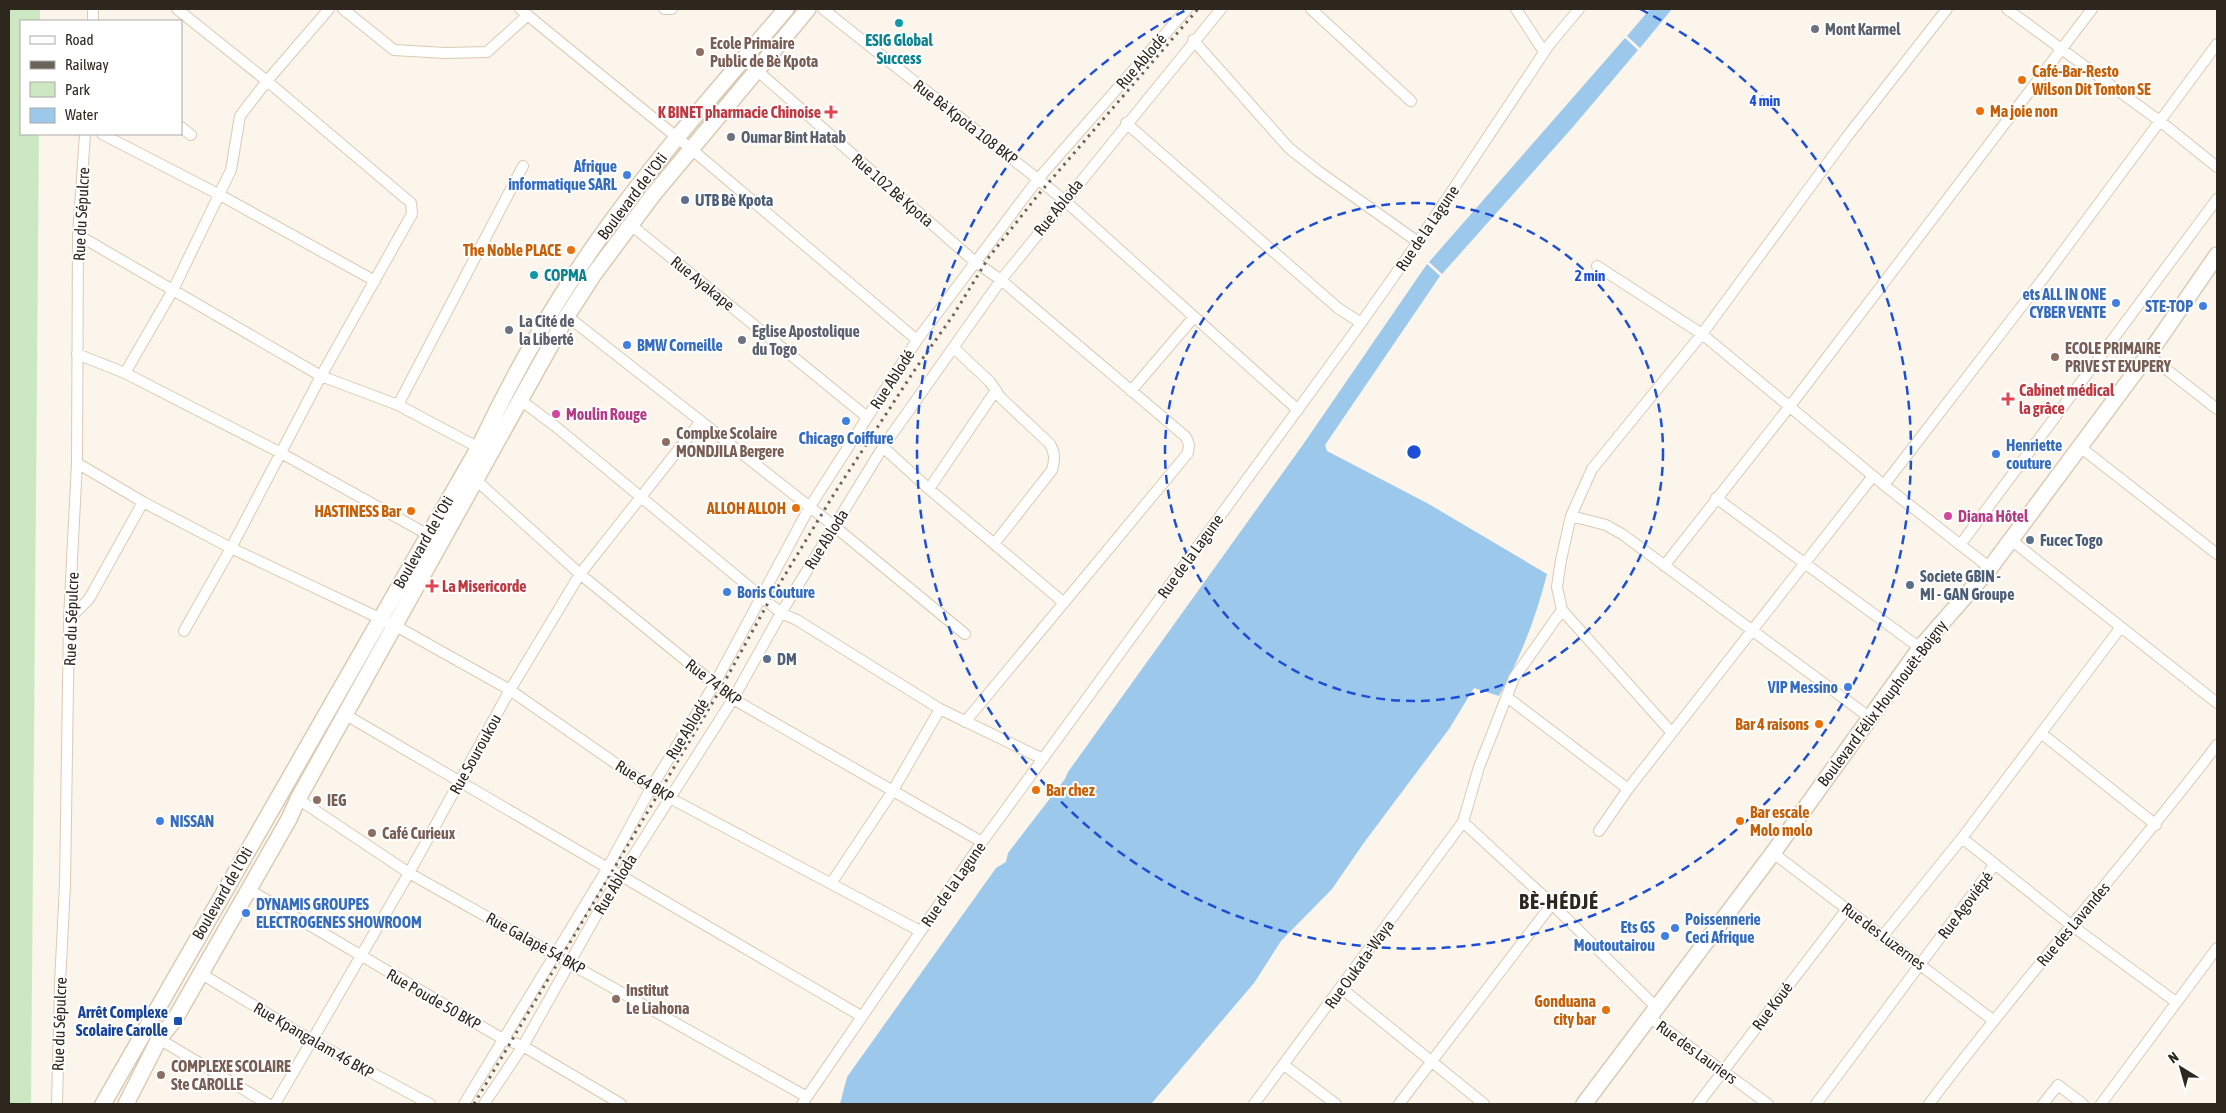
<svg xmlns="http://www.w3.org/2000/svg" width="2226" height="1113" font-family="'Asap Condensed',sans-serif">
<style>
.green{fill:#cce8c3}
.water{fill:#9cc8ec}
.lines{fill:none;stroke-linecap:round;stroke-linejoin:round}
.street-casing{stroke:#dccab2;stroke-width:12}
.secondary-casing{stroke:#dccab2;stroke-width:18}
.street{stroke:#fff;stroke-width:10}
.secondary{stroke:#fff;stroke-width:15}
.rail{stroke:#6a645a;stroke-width:3;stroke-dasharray:2.5 5;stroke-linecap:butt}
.ring{fill:none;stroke:#1d4ed8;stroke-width:2.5;stroke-dasharray:9 6}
.culture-dot{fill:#0f9aa8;stroke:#fff;stroke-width:2}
.worship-dot{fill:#6b7280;stroke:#fff;stroke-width:2}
.education-dot{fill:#8d6e63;stroke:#fff;stroke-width:2}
.food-dot{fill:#e8710a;stroke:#fff;stroke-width:2}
.health-dot{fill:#e0444e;stroke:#fff;stroke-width:2}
.shop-dot{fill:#3f7fe0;stroke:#fff;stroke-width:2}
.service-dot{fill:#5c6f8a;stroke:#fff;stroke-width:2}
.hotel-dot{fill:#d1479c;stroke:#fff;stroke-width:2}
.transit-dot{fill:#1a4fb4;stroke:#fff;stroke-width:2}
.labels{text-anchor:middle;stroke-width:4;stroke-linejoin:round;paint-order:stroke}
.worship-label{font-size:16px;font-weight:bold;fill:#5b616d;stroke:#fff;text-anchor:start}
.culture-label{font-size:16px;font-weight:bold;fill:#0d838f;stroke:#fff}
.education-label{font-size:16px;font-weight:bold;fill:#785e54;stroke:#fff;text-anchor:start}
.street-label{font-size:16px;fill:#2d271d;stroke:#fff}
.food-label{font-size:16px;font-weight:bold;fill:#c56008;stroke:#fff;text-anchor:end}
.health-label{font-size:16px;font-weight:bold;fill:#be3a42;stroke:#fff;text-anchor:start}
.shop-label{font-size:16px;font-weight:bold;fill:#366cbe;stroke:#fff;text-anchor:start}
.service-label{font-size:16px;font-weight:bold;fill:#4e5e75;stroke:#fff;text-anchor:start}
.hotel-label{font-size:16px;font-weight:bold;fill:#b23c85;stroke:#fff;text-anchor:start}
.transit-label{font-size:16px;font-weight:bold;fill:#164399;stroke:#fff;text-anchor:end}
.district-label{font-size:21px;font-weight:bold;letter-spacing:1px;fill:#2d271d;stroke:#fff}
.centre{fill:#1d4ed8;stroke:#fff;stroke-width:2.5}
.ring-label{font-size:15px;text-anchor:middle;font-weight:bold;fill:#1d4ed8;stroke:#fff;stroke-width:4;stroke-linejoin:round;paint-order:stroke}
</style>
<rect width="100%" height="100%" fill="#fcf5eb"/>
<!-- green -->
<path class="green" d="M 9,9 L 40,9 L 40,21 L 21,21 L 21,134 L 39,134 L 31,1104 L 9,1104 Z"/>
<!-- water -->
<path class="water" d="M 1650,9 L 1672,9 L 1640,48 L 1627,36 Z
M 1625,38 L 1638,50 L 1572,128 L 1442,274 L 1429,262 Z
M 1427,264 L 1440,276 L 1325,445 L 1327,451 L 1427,503 L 1547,574 C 1536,617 1521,657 1499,696 L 1474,688 L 1449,729 L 1363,844 L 1332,889 L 1281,941 L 1254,983 L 1151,1104 L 840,1104 L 847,1077 L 996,868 L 1006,862 L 1008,853 L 1065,779 L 1068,772 L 1302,446 Z"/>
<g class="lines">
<defs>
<path id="street" d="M 177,9 L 267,81 L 411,203 L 412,214 L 321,376 L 231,548 L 184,631
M 343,9 L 394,50 L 445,53 L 487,52 L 528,15
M 520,9 L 690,148 L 917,340
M 664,9 L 672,9
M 823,9 L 1064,200 L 1298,410
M 1311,9 L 1411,101
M 1516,9 L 1544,52
M 2007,9 L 2161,122 L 2217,167
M 93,21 L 93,9
M 1193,40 L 1289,148 L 1318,171 L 1418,242
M 744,59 L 974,261 L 1001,280 L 1186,437 L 1189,445 L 1188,453 L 965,722
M 1126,123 L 1338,308 L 1361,323
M 181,127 L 191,135
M 102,134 L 220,195 L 375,281
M 631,225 L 867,417
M 78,235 L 321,376 L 398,405 L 483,450
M 1597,266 L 1702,334 L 1884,485 L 1990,568
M 567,316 L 834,526 L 965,634
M 954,348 L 990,382 L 1001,398 L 1050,444 C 1055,453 1055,460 1052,470 L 994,544
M 77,354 L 125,373 L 281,453 L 434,538
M 2148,355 L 2217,409
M 125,373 L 173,290 L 231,170 L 240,116 L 267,81 L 329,9
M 1131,391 L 1194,317
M 519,399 L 555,426 L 781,613 L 797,620 L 940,709 L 1043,759
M 398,405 L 523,166
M 883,447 L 929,489 L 1063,602
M 2080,447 L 2217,554
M 77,463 L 143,502 L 231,548 L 394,625 L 510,690 L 651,788 L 920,931
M 476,480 L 580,574 L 733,699 L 982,842
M 1884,485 L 2045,276 L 2217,44
M 929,489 L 996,390
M 1716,498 L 1920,648
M 1571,516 L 1606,525 L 1622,534 L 1869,717
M 2011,540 L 2217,703
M 1960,545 L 2217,199
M 1664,566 L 1790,406 L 2092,9
M 1562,610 L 1672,733
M 69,619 L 89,599 L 143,502
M 1507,697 L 1628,789
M 346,715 L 861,1016
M 2041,733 L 2156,825
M 298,799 L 409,873 L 807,1097
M 1463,822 L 1552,904 L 1656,1007
M 1599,831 L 1628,789 L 1873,476
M 1962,838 L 2071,925 L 2176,1002
M 1773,853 L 1994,1021
M 832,882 L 892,792 L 940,709
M 248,889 L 503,1039 L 523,1046 L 621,1104
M 1882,937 L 1962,838 L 2121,627
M 200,973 L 311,1040 L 430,1104
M 1341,988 L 1484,1104
M 1649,1017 L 1768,1104
M 159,1039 L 268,1104
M 1284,1065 L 1336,1104
M 57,1104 L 60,983 L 65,885 L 69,619 L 77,463 L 78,235 L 85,134
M 275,1104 L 409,873 L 510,690 L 580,574 L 701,421
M 464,1104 L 607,869 L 651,788 L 714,685 L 809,508 L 917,340 L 1038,179 L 1187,9
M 484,1104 L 523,1046 L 602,905 L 733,699 L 781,613 L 883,447 L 1001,280 L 1221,9
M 802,1104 L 982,842 L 1361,323 L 1418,242 L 1549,45 L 1579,9
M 1254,1104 L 1463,822 L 1479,767 L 1514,678 L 1562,610 L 1557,587 L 1561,560 L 1571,516 L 1592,469 L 1702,334 L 1846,138 L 1947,9
M 1399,1104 L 1552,904
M 1698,1104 L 1847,909
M 1816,1104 L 1995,864
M 1929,1104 C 2021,981 2124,867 2217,745
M 2043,1104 L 2058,1085 L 2083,1104
M 2101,1104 L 2217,948"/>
<path id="secondary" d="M 103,1104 L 479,447 C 516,369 559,293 611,222 C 665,148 727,79 786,9
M 126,1104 L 159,1039 L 175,1019 L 289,819 L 298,799 L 567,316 L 594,274 L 653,195 L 808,9
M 1584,1104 L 1773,853 L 1920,648 L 1990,568 L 2148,355 L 2217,255"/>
</defs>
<!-- street casing -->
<use href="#street" class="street-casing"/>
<!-- secondary casing -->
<use href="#secondary" class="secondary-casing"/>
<!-- street -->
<use href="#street" class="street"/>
<!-- secondary -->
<use href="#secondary" class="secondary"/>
<!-- rail -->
<path class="rail" d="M 474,1104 L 720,690 L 768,603 L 834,494 L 916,368 L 954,314 L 989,257 L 1038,195 L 1198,9"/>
</g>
<!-- distance rings -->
<g class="ring">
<circle cx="1414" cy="452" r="249"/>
<path d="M1640 9A497 497 0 1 1 1188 9"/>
</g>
<!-- markers -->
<g class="culture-dot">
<circle cx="899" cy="23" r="5"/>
<circle cx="534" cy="275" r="5"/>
</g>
<g class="worship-dot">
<circle cx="1815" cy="29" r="5"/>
<circle cx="731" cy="137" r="5"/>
<circle cx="509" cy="330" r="5"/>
<circle cx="742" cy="340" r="5"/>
</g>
<g class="education-dot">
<circle cx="700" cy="52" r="5"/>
<circle cx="2055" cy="357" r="5"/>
<circle cx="666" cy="442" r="5"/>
<circle cx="317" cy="800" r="5"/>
<circle cx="372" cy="833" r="5"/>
<circle cx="616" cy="999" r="5"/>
<circle cx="161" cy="1075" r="5"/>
</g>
<g class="food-dot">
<circle cx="2022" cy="80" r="5"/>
<circle cx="1980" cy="111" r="5"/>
<circle cx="571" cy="250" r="5"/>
<circle cx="796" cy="508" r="5"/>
<circle cx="411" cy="511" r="5"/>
<circle cx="1819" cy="724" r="5"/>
<circle cx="1036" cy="790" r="5"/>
<circle cx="1740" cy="821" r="5"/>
<circle cx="1606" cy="1010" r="5"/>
</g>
<g class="health-dot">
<path d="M828.5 104.5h5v5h5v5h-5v5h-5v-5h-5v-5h5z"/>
<path d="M2005.5 391.5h5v5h5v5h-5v5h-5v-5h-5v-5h5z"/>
<path d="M429.5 578.5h5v5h5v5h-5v5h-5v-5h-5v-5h5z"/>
</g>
<g class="shop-dot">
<circle cx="627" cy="175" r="5"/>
<circle cx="2116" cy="303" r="5"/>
<circle cx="2203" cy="306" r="5"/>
<circle cx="627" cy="345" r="5"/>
<circle cx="846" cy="421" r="5"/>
<circle cx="1996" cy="454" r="5"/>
<circle cx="727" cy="592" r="5"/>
<circle cx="1848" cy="687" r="5"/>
<circle cx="160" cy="821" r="5"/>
<circle cx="246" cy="913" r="5"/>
<circle cx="1675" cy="928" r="5"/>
<circle cx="1665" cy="936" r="5"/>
</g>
<g class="service-dot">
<circle cx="685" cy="200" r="5"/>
<circle cx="2030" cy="540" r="5"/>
<circle cx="1910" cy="585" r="5"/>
<circle cx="767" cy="659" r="5"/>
</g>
<g class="hotel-dot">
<circle cx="556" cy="414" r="5"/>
<circle cx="1948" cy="516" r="5"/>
</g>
<rect class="transit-dot" x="173" y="1016" width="10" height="10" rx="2.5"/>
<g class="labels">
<!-- worship labels -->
<g class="worship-label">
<text x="1825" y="35">Mont Karmel</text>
<text x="741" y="143">Oumar Bint Hatab</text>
<text x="519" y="327">La Cité de<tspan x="519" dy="18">la Liberté</tspan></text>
<text x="752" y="337">Eglise Apostolique<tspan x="752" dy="18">du Togo</tspan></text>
</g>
<!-- culture labels -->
<g class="culture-label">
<text x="899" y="46">ESIG Global<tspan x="899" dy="18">Success</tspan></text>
<text x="544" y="281" text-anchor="start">COPMA</text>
</g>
<!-- education labels -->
<g class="education-label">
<text x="710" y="49">Ecole Primaire<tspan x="710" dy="18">Public de Bè Kpota</tspan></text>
<text x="2065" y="354">ECOLE PRIMAIRE<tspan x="2065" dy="18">PRIVE ST EXUPERY</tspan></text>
<text x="676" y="439">Complxe Scolaire<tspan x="676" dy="18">MONDJILA Bergere</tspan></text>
<text x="327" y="806">IEG</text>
<text x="382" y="839">Café Curieux</text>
<text x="626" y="996">Institut<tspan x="626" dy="18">Le Liahona</tspan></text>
<text x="171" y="1072">COMPLEXE SCOLAIRE<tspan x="171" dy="18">Ste CAROLLE</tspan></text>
</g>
<!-- street labels -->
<g class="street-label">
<text transform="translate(1141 61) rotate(-49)" y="6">Rue Ablodé</text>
<text transform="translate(966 122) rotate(38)" y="6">Rue Bè Kpota 108 BKP</text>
<text transform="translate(893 190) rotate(41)" y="6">Rue 102 Bè Kpota</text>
<text transform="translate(632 196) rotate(-53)" y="6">Boulevard de l'Oti</text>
<text transform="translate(1058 207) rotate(-51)" y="6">Rue Abloda</text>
<text transform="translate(81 214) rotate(-87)" y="6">Rue du Sépulcre</text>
<text transform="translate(1427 228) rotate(-56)" y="6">Rue de la Lagune</text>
<text transform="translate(703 283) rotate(39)" y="6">Rue Ayakape</text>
<text transform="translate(892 379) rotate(-57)" y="6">Rue Ablodé</text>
<text transform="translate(826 539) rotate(-58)" y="6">Rue Abloda</text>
<text transform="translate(423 542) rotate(-60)" y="6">Boulevard de l'Oti</text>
<text transform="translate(1190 556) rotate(-54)" y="6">Rue de la Lagune</text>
<text transform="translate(71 619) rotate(-88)" y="6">Rue du Sépulcre</text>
<text transform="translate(714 682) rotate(37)" y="6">Rue 74 BKP</text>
<text transform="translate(1882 703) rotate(-53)" y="6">Boulevard Félix Houphouët-Boigny</text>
<text transform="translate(687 729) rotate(-59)" y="6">Rue Ablodé</text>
<text transform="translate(475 754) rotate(-61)" y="6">Rue Souroukou</text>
<text transform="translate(645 781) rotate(32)" y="6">Rue 64 BKP</text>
<text transform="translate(615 884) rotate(-59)" y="6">Rue Abloda</text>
<text transform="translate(953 884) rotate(-55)" y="6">Rue de la Lagune</text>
<text transform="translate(222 893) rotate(-60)" y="6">Boulevard de l'Oti</text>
<text transform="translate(1965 905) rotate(-53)" y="6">Rue Agoviépé</text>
<text transform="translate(2073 924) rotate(-50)" y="6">Rue des Lavandes</text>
<text transform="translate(1884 936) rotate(37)" y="6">Rue des Luzernes</text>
<text transform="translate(536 943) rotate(29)" y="6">Rue Galapé 54 BKP</text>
<text transform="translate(1359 964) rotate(-54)" y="6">Rue Oukata-Waya</text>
<text transform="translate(434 999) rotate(30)" y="6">Rue Poude 50 BKP</text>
<text transform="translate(1772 1006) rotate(-53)" y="6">Rue Koué</text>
<text transform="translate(59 1024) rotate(-88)" y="6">Rue du Sépulcre</text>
<text transform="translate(314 1040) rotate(30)" y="6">Rue Kpangalam 46 BKP</text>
<text transform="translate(1697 1052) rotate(36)" y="6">Rue des Lauriers</text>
</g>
<!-- food labels -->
<g class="food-label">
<text x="2032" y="77" text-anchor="start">Café-Bar-Resto<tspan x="2032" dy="18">Wilson Dit Tonton SE</tspan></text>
<text x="1990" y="117" text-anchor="start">Ma joie non</text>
<text x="561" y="256">The Noble PLACE</text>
<text x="786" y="514">ALLOH ALLOH</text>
<text x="401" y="517">HASTINESS Bar</text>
<text x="1809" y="730">Bar 4 raisons</text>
<text x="1046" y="796" text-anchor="start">Bar chez</text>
<text x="1750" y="818" text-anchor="start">Bar escale<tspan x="1750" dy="18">Molo molo</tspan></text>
<text x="1596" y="1007">Gonduana<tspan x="1596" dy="18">city bar</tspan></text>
</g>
<!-- health labels -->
<g class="health-label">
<text x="821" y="118" text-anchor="end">K BINET pharmacie Chinoise</text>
<text x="2019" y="396">Cabinet médical<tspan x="2019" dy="18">la grâce</tspan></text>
<text x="442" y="592">La Misericorde</text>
</g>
<!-- shop labels -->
<g class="shop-label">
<text x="617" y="172" text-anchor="end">Afrique<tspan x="617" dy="18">informatique SARL</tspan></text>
<text x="2106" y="300" text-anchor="end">ets ALL IN ONE<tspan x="2106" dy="18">CYBER VENTE</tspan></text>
<text x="2193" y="312" text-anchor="end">STE-TOP</text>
<text x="637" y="351">BMW Corneille</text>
<text x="846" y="444" text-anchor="middle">Chicago Coiffure</text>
<text x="2006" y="451">Henriette<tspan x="2006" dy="18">couture</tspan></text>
<text x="737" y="598">Boris Couture</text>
<text x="1838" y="693" text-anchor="end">VIP Messino</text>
<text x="170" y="827">NISSAN</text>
<text x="256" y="910">DYNAMIS GROUPES<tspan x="256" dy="18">ELECTROGENES SHOWROOM</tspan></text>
<text x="1685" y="925">Poissennerie<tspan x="1685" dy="18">Ceci Afrique</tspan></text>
<text x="1655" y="933" text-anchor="end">Ets GS<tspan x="1655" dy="18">Moutoutairou</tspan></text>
</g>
<!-- service labels -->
<g class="service-label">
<text x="695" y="206">UTB Bè Kpota</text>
<text x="2040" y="546">Fucec Togo</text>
<text x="1920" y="582">Societe GBIN -<tspan x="1920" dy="18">MI - GAN Groupe</tspan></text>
<text x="777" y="665">DM</text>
</g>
<!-- hotel labels -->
<g class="hotel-label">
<text x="566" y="420">Moulin Rouge</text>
<text x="1958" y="522">Diana Hôtel</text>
</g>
<!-- transit labels -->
<g class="transit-label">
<text x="168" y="1018">Arrêt Complexe<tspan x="168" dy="18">Scolaire Carolle</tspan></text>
</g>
<!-- district labels -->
<g class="district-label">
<text x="1559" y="909">BÈ-HÉDJÉ</text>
</g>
</g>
<circle cx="1414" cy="452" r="8" class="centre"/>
<g class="ring-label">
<text x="1765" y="106">4 min</text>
<text x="1590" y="281">2 min</text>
</g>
<!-- border -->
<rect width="2226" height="1113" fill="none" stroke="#2d271d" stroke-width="20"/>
<!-- legend -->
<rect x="20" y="20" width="162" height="115" fill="#ffffff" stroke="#aba9a5"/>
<rect x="30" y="36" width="25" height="8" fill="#ffffff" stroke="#aba9a5"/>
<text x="65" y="45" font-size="15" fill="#2d271d">Road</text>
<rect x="30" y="61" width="25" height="8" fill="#6a645a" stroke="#aba9a5"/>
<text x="65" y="70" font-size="15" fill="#2d271d">Railway</text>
<rect x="30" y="82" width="25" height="15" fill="#cce8c3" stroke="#aba9a5"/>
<text x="65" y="95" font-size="15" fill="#2d271d">Park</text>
<rect x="30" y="108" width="25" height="15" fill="#9cc8ec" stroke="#aba9a5"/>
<text x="65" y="120" font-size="15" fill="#2d271d">Water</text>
<!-- north arrow -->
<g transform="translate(2181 1068) rotate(323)" stroke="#ffffff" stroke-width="4" paint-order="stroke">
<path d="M0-4L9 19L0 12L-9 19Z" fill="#2d271d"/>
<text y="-8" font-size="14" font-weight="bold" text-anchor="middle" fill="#2d271d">N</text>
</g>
</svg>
